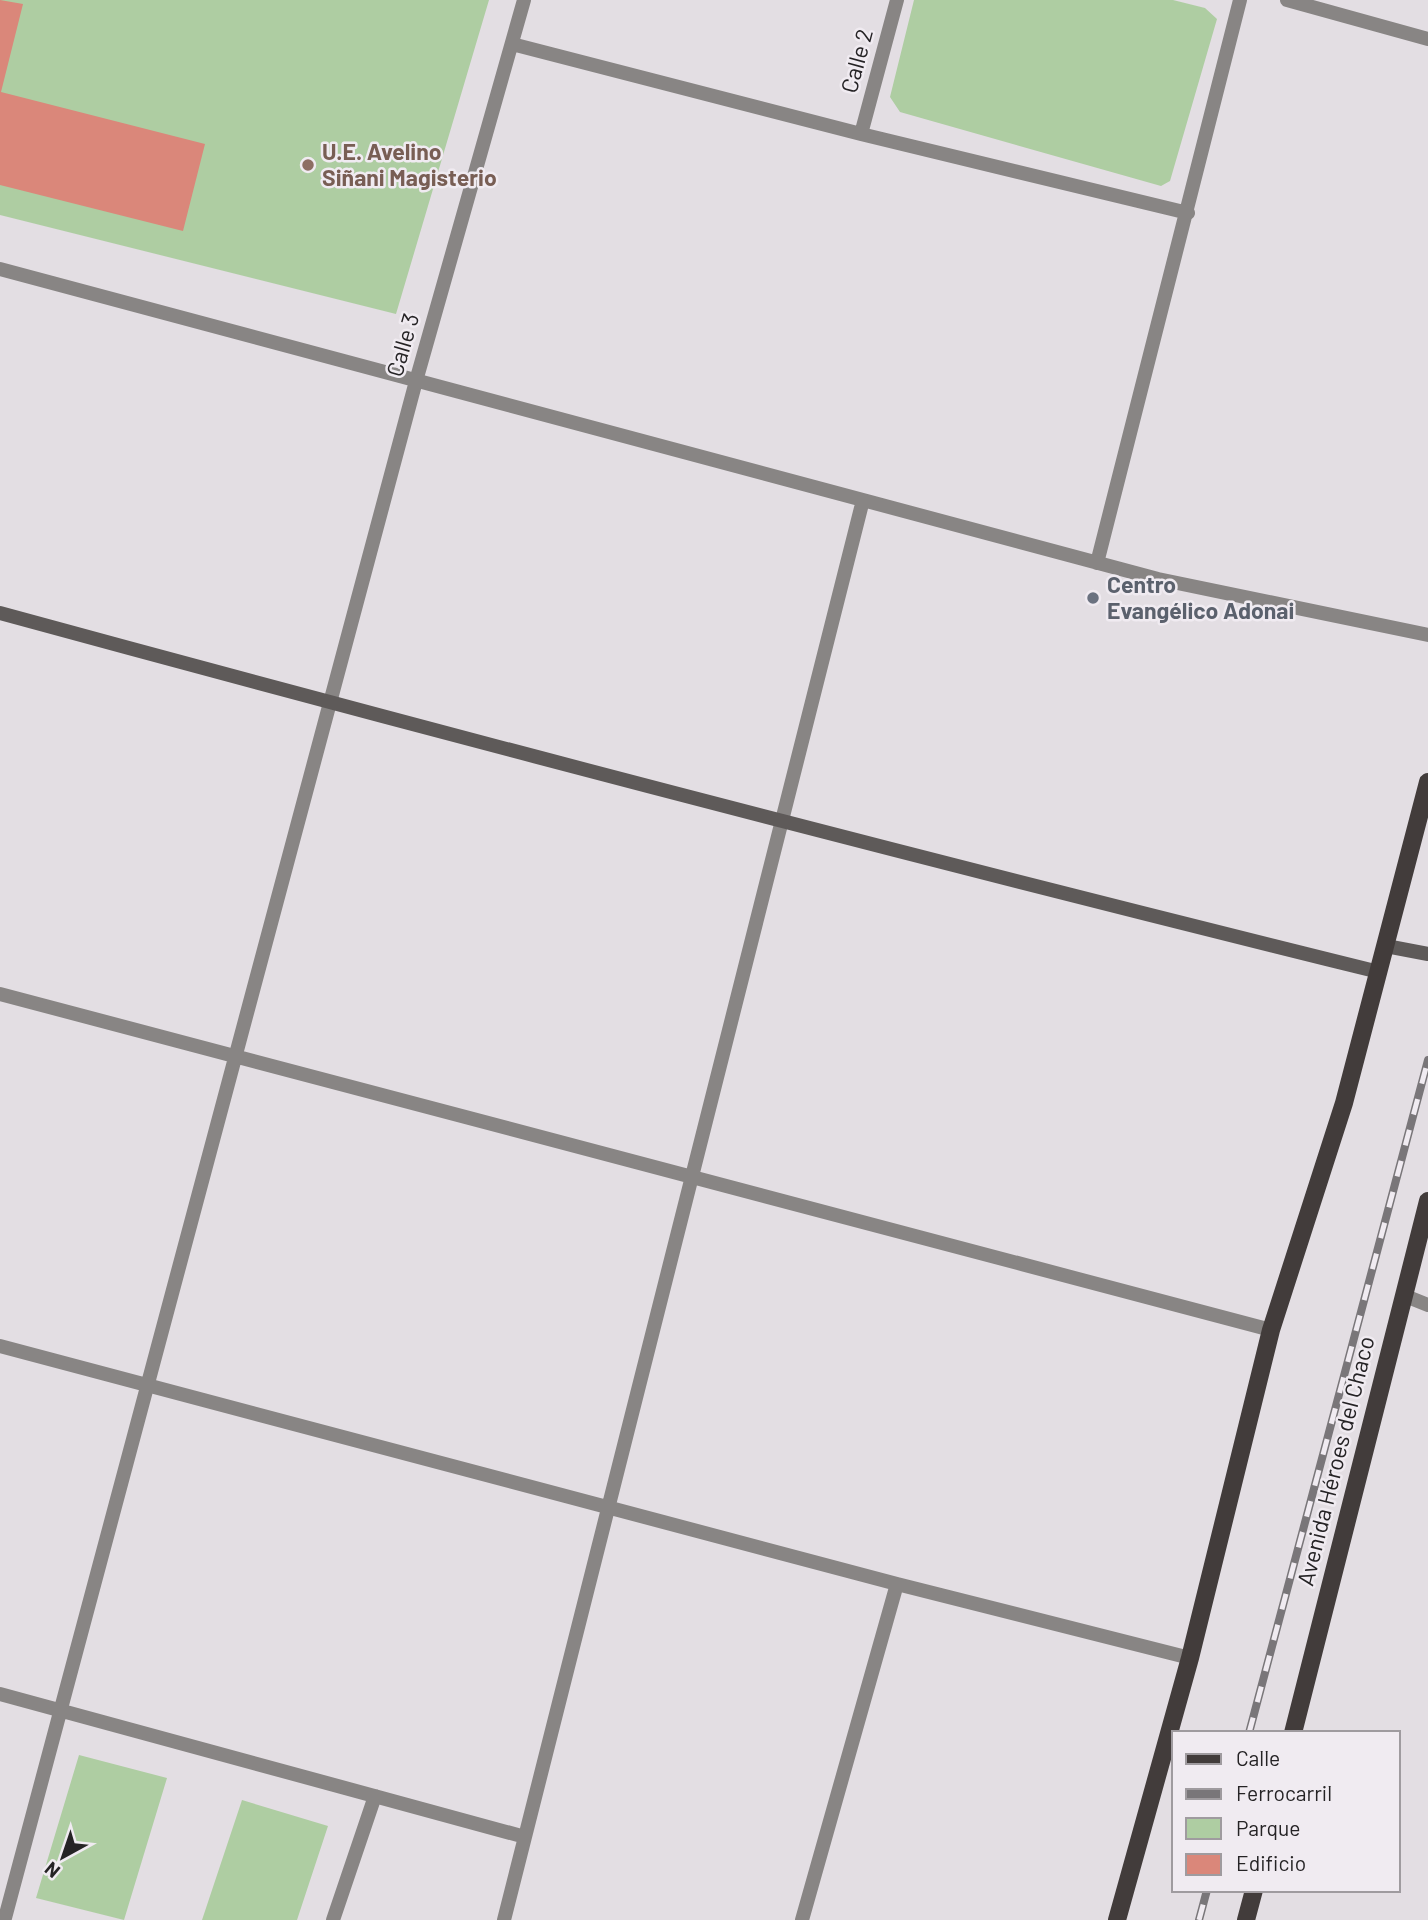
<svg xmlns="http://www.w3.org/2000/svg" width="1428" height="1920" font-family="Barlow,sans-serif">
<style>
.green{fill:#aecda2}
.building{fill:#da877a}
.lines{fill:none;stroke-linecap:round;stroke-linejoin:round}
.minor{stroke:#888584;stroke-width:14}
.secondary{stroke:#5e5a59;stroke-width:14}
.primary{stroke:#423c3b;stroke-width:18}
.rail-casing{stroke:#797679;stroke-width:8}
.rail{stroke:#f0ebf1;stroke-width:5;stroke-dasharray:16;stroke-linecap:butt}
.education-dot{fill:#8d6e63;stroke:#f0ebf1;stroke-width:2.5}
.worship-dot{fill:#6b7280;stroke:#f0ebf1;stroke-width:2.5}
.labels{text-anchor:middle;stroke-width:5;stroke-linejoin:round;paint-order:stroke}
.street-label{font-size:23px;fill:#252325;stroke:#f0ebf1}
.education-label{font-size:23px;font-weight:bold;fill:#785e54;stroke:#f0ebf1;text-anchor:start}
.worship-label{font-size:23px;font-weight:bold;fill:#5b616d;stroke:#f0ebf1;text-anchor:start}
</style>
<rect width="100%" height="100%" fill="#e3dee3"/>
<!-- green -->
<path class="green" d="M 0,0 L 489,0 L 396,314 L 0,215 Z
M 914,0 L 1173,0 L 1205,8 L 1217,19 L 1170,181 L 1161,186 L 900,112 L 890,97 Z
M 79,1755 L 167,1778 L 124,1920 L 36,1898 Z
M 242,1800 L 328,1826 L 297,1920 L 202,1920 Z"/>
<!-- building -->
<path class="building" d="M 0,0 L 23,4 L 1,92 L 205,144 L 183,231 L 0,185 Z"/>
<g class="lines">
<!-- minor -->
<path class="minor" d="M 1287,0 L 1428,39
M 512,44 L 861,134 L 1188,213
M 861,134 L 897,0
M 0,269 L 1158,579 L 1428,635
M 1097,563 L 1240,0
M 0,994 L 1271,1330
M 1403,1295 L 1428,1305
M 0,1346 L 897,1584 L 1190,1658
M 0,1694 L 525,1837
M 5,1918 L 416,381 L 524,0
M 333,1920 L 375,1796
M 504,1920 L 863,500
M 802,1920 L 897,1584"/>
<!-- secondary -->
<path class="secondary" d="M 0,613 C 458,738 918,858 1379,972
M 1386,946 L 1428,954"/>
<!-- primary -->
<path class="primary" d="M 1293,1733 L 1428,1201
M 1117,1920 L 1190,1658 L 1271,1330 L 1344,1103 L 1428,782
M 1246,1920 L 1254,1890"/>
<defs>
<path id="rail" d="M 1249,1733 L 1428,1060
M 1199,1920 L 1207,1890"/>
</defs>
<!-- rail casing -->
<use href="#rail" class="rail-casing"/>
<!-- rail -->
<use href="#rail" class="rail"/>
</g>
<!-- markers -->
<circle class="education-dot" cx="308" cy="165" r="7"/>
<circle class="worship-dot" cx="1093" cy="598" r="7"/>
<g class="labels">
<!-- street labels -->
<g class="street-label">
<text transform="translate(857 61) rotate(-75)" y="8">Calle 2</text>
<text transform="translate(403 345) rotate(-74)" y="8">Calle 3</text>
<text transform="translate(1336 1461) rotate(-76)" y="8">Avenida Héroes del Chaco</text>
</g>
<!-- education labels -->
<g class="education-label">
<text x="322" y="160">U.E. Avelino<tspan x="322" dy="26">Siñani Magisterio</tspan></text>
</g>
<!-- worship labels -->
<g class="worship-label">
<text x="1107" y="593">Centro<tspan x="1107" dy="26">Evangélico Adonai</tspan></text>
</g>
</g>
<!-- legend -->
<rect x="1172" y="1731" width="228" height="161" fill="#f0ebf1" stroke="#9f9b9f" stroke-width="2"/>
<rect x="1186" y="1754" width="35" height="10" fill="#423c3b" stroke="#9f9b9f" stroke-width="2"/>
<text x="1236" y="1766" font-size="21" fill="#252325">Calle</text>
<rect x="1186" y="1789" width="35" height="10" fill="#797679" stroke="#9f9b9f" stroke-width="2"/>
<text x="1236" y="1801" font-size="21" fill="#252325">Ferrocarril</text>
<rect x="1186" y="1818" width="35" height="21" fill="#aecda2" stroke="#9f9b9f" stroke-width="2"/>
<text x="1236" y="1836" font-size="21" fill="#252325">Parque</text>
<rect x="1186" y="1854" width="35" height="21" fill="#da877a" stroke="#9f9b9f" stroke-width="2"/>
<text x="1236" y="1871" font-size="21" fill="#252325">Edificio</text>
<!-- north arrow -->
<g transform="translate(63 1857) rotate(220)" stroke="#f0ebf1" stroke-width="5" paint-order="stroke">
<path d="M0-5L12 26L0 18L-12 26Z" fill="#252325"/>
<text y="-10" font-size="19" font-weight="bold" text-anchor="middle" fill="#252325">N</text>
</g>
</svg>
